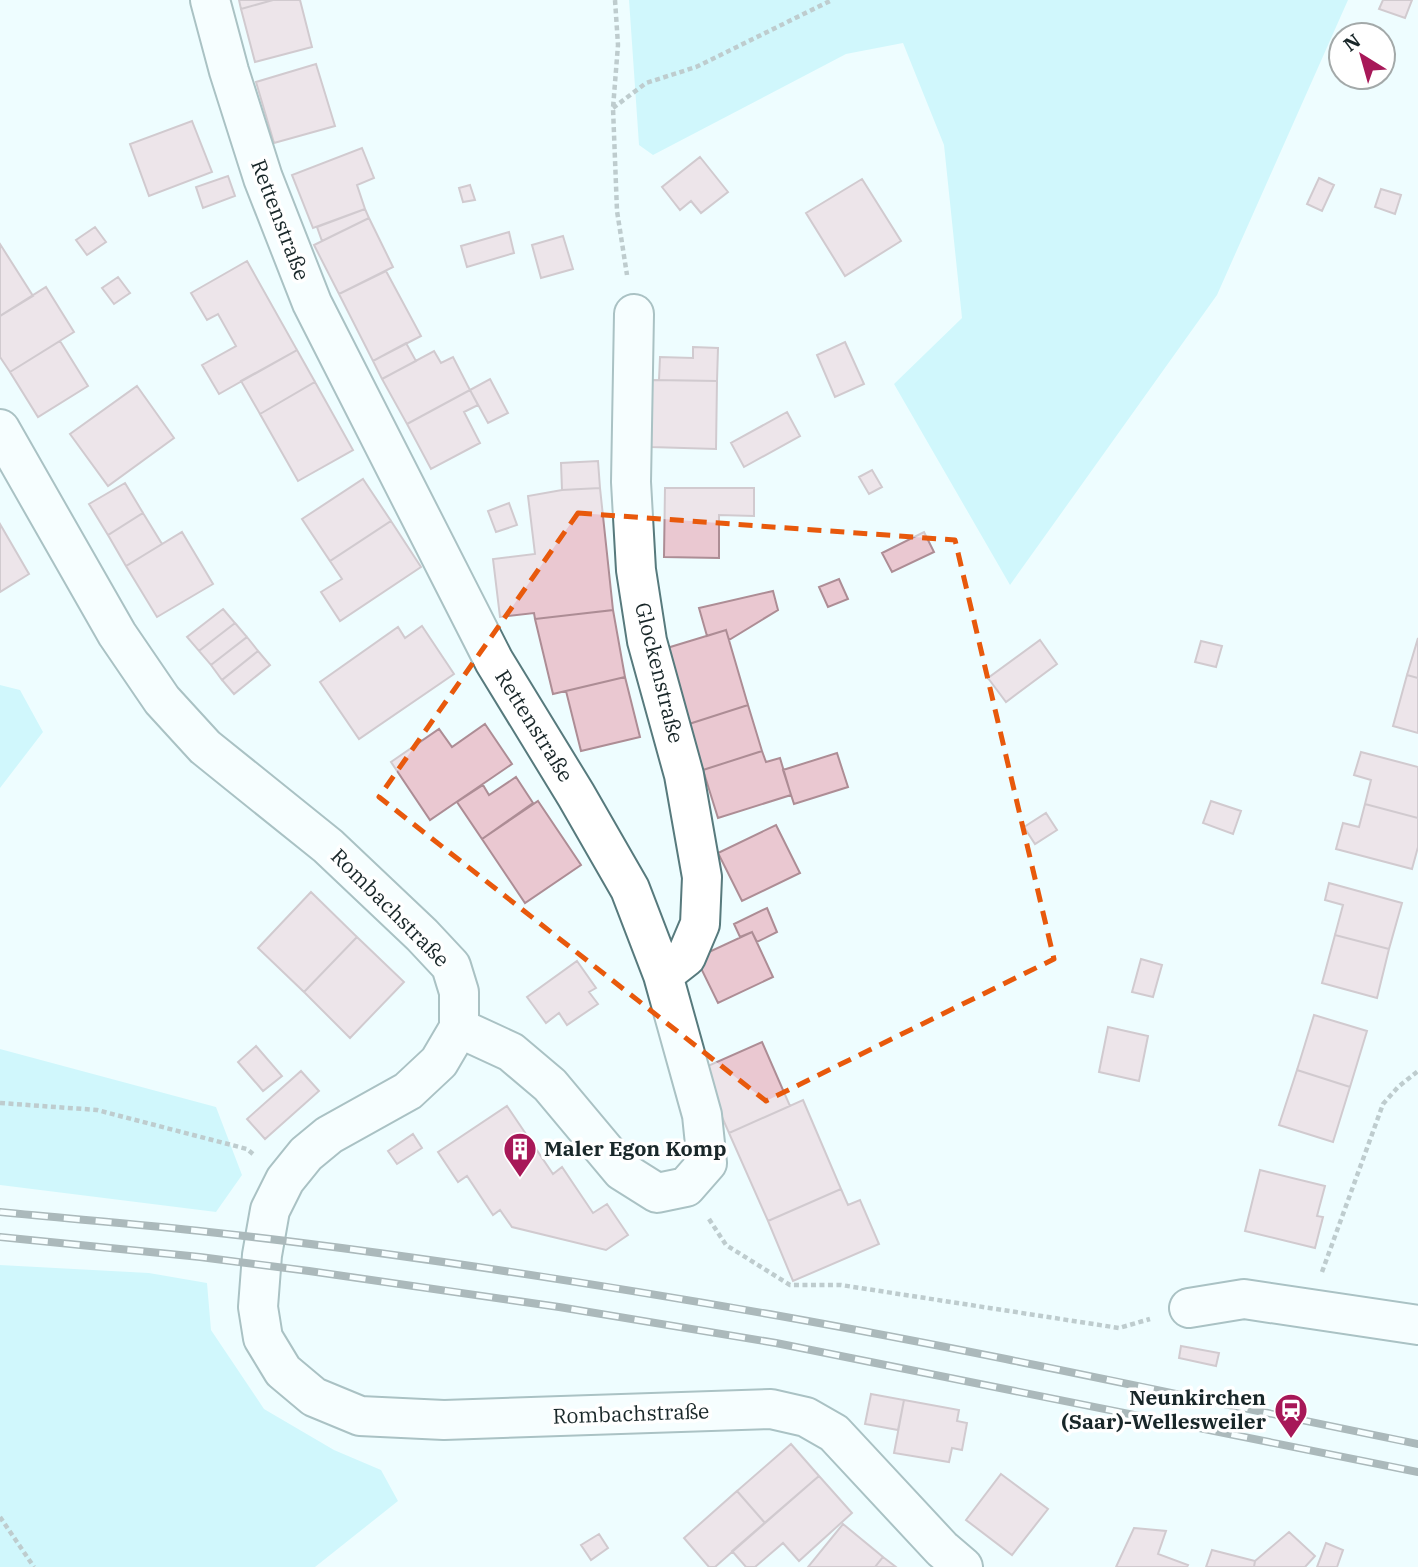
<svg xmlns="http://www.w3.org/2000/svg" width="1418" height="1567" font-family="'IBM Plex Serif',serif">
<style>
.green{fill:#acf0f8}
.building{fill:#eac8d1;stroke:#ad8d95;stroke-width:2}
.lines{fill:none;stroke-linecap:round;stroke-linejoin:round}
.minor-casing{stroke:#577a7d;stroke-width:42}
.path{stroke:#839193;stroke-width:4.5;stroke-dasharray:5 3.5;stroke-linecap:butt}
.minor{stroke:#fff;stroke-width:38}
.rail-casing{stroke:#596769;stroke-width:8}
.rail{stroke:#fff;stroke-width:5;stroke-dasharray:16;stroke-linecap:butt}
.marked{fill:none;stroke:#e8590c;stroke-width:5;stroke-dasharray:14 9;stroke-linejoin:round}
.labels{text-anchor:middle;stroke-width:7;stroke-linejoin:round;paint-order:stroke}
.street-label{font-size:21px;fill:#192729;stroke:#fff}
.poi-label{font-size:21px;font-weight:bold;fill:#192729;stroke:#fff;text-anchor:start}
</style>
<rect width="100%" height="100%" fill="#eefdff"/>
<!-- green -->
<path class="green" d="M 629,0 L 1348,0 L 1217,295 L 1010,585 L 894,384 L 962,318 L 944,145 L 903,43 L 846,54 L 653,155 L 639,145 Z
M 0,685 L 20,690 L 43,732 L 0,788 Z
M 0,1049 L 216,1107 L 242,1175 L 216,1212 L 0,1185 Z
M 0,1265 L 149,1273 L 207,1283 L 211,1330 L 264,1409 L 334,1450 L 381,1470 L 398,1501 L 315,1567 L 0,1567 Z"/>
<!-- building -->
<path class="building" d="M 239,0 L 273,0 L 241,9 Z
M 273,0 L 300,0 L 312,47 L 255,62 L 241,9 Z
M 1383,0 L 1412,0 L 1405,18 L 1379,9 Z
M 316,64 L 335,126 L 274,143 L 256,82 Z
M 192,121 L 212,172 L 149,196 L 130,144 Z
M 362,148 L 374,178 L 357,185 L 365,209 L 313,228 L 292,175 Z
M 700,157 L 728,192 L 701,213 L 691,201 L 680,210 L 662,187 Z
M 228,176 L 235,196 L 203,208 L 196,187 Z
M 1319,178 L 1334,185 L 1322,211 L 1307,204 Z
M 862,179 L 901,241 L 845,276 L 806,213 Z
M 470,185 L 475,200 L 463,202 L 459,188 Z
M 1381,189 L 1401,195 L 1395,214 L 1375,207 Z
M 365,209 L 369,218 L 322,241 L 317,227 Z
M 369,218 L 393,267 L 339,294 L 314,245 Z
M 95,227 L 106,242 L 87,255 L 76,240 Z
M 509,232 L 514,253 L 467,267 L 461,246 Z
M 563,236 L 573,269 L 541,278 L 532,245 Z
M 0,244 L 33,296 L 0,316 Z
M 247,261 L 297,350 L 219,394 L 202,365 L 236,346 L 218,314 L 207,320 L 191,293 Z
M 386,271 L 421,336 L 373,361 L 339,294 Z
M 118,277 L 130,293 L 114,304 L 102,288 Z
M 46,287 L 74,332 L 10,372 L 0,357 L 0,316 Z
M 60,341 L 88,386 L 38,417 L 10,372 Z
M 845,342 L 864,384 L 835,397 L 817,355 Z
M 406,343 L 416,361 L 382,379 L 373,361 Z
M 693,347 L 718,348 L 717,381 L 659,380 L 660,357 L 693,358 Z
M 297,350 L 315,382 L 260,414 L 241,381 Z
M 434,351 L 441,363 L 453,357 L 470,390 L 407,424 L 382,379 Z
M 490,379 L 508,413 L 488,423 L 470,390 Z
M 652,380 L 717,381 L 716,449 L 651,447 Z
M 315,382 L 353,450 L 298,481 L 260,414 Z
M 137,386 L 174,438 L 108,486 L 70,434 Z
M 470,390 L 478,405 L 464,412 L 480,443 L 431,469 L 407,424 Z
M 787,412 L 800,436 L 744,467 L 731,443 Z
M 598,461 L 600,488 L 562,490 L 561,463 Z
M 872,470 L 882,487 L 869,494 L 859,477 Z
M 363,479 L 391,521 L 330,561 L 302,519 Z
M 125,483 L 143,513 L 108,535 L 89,504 Z
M 600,488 L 613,610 L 535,619 L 534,613 L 500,617 L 493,559 L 535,554 L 528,496 L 562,490 Z
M 665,488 L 754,488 L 754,516 L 719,515 L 719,558 L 664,557 Z
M 509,503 L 517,525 L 496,532 L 488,511 Z
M 143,513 L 162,544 L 126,566 L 108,535 Z
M 391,521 L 421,567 L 340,621 L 321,592 L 342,579 L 330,561 Z
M 0,524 L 29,574 L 0,592 Z
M 182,532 L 213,584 L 157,617 L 126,566 Z
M 924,532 L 934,552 L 892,572 L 882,553 Z
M 839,579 L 848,599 L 828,607 L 819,587 Z
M 773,591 L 778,610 L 729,640 L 726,630 L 707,636 L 699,608 Z
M 223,609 L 235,623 L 199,651 L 187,637 Z
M 613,610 L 625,677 L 553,694 L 535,619 Z
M 235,623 L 247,637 L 211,665 L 199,651 Z
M 422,626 L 454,674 L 359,739 L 320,682 L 398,627 L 405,638 Z
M 726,630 L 748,705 L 689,724 L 667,648 Z
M 247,637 L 258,651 L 222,680 L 211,665 Z
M 1418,638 L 1418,678 L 1407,675 Z
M 1040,640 L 1057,664 L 1006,702 L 988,678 Z
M 1201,641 L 1222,646 L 1216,667 L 1195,662 Z
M 258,651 L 270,665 L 234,694 L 222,680 Z
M 1407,675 L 1418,678 L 1418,733 L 1393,726 Z
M 625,677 L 640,737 L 581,751 L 566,691 Z
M 748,705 L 762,751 L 703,770 L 689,724 Z
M 485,724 L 512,764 L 430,820 L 391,762 L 439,729 L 452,747 Z
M 762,751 L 766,762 L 780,758 L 791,795 L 718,818 L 703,770 Z
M 1361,752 L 1418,767 L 1418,818 L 1365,804 L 1371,780 L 1354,775 Z
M 837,753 L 848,787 L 794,804 L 783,770 Z
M 516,777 L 533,803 L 482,839 L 457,802 L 483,785 L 489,795 Z
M 538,801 L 581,865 L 525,903 L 482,839 Z
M 1211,801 L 1241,811 L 1233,834 L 1203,823 Z
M 1365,804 L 1418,818 L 1418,847 L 1412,869 L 1336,849 L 1343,823 L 1359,827 Z
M 1046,813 L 1057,830 L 1035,844 L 1024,827 Z
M 776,825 L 800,873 L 742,901 L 718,853 Z
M 1329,883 L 1402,903 L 1389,949 L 1335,935 L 1343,905 L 1325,900 Z
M 311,892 L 357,937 L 304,992 L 258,948 Z
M 767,908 L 777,932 L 757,942 L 752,932 L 740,937 L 734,924 Z
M 752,932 L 773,977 L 718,1003 L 696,958 Z
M 1335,935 L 1389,949 L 1377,998 L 1322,983 Z
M 357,937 L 404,982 L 350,1038 L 304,992 Z
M 1141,959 L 1162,965 L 1153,997 L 1132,992 Z
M 577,961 L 596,988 L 589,992 L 598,1004 L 567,1025 L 559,1013 L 546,1023 L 527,997 Z
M 1314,1015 L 1367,1031 L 1350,1087 L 1297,1070 Z
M 1108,1027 L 1148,1036 L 1139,1081 L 1099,1072 Z
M 762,1042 L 790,1106 L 729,1133 L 701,1069 Z
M 256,1046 L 282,1076 L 263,1091 L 238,1062 Z
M 1297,1070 L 1350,1087 L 1333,1142 L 1279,1125 Z
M 301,1071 L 319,1091 L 265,1139 L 247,1119 Z
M 803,1100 L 841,1189 L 768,1221 L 729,1133 Z
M 507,1106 L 553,1174 L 562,1167 L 593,1213 L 607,1204 L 628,1235 L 606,1250 L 512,1227 L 500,1210 L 493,1215 L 467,1176 L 458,1182 L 438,1152 Z
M 413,1134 L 422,1148 L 397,1164 L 388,1151 Z
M 1260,1170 L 1325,1186 L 1317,1216 L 1323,1217 L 1315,1248 L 1245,1231 Z
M 841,1189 L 848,1205 L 860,1200 L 879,1244 L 793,1281 L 768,1221 Z
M 1181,1346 L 1219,1353 L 1216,1366 L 1179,1358 Z
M 871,1394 L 904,1400 L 898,1430 L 865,1424 Z
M 904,1400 L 959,1410 L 957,1421 L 967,1423 L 962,1450 L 952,1448 L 949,1462 L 894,1453 Z
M 791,1444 L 819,1476 L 765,1523 L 737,1491 Z
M 1001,1474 L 1048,1509 L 1012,1555 L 966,1520 Z
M 819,1476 L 852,1513 L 799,1561 L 783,1543 L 755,1567 L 746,1567 L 732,1551 Z
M 737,1491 L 765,1523 L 715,1567 L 709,1567 L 684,1538 Z
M 843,1524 L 883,1557 L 875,1567 L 808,1567 Z
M 1134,1528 L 1166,1531 L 1158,1554 L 1188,1565 L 1187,1567 L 1116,1567 Z
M 1289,1532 L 1315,1556 L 1305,1567 L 1254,1567 L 1255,1561 Z
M 599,1534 L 608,1548 L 591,1560 L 581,1545 Z
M 1326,1543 L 1343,1550 L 1337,1567 L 1317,1567 Z
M 1212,1550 L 1255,1561 L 1254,1567 L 1206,1567 Z
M 883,1557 L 896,1567 L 875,1567 Z"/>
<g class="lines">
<defs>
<path id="minor" d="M 210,0 L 229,71 L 263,178 L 312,303 L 494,661 L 576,795 L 630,889 L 663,975 L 702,1115 L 707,1163 L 686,1187 L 657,1193 L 622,1171 L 550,1085 L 511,1052 L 459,1028
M 634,314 L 631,482 L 636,570 L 647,641 L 684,775 L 702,877 L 700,924 L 686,957 L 663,975
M 0,429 L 117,634 L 162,700 L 205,747 L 328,846 L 422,935 L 451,966 L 459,992 L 459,1028 L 439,1062 L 408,1091 L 329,1135 L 306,1154 L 285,1180 L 270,1210 L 262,1255 L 258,1307 L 263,1338 L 283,1371 L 314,1397 L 360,1416 L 444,1420 L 771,1409 L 806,1417 L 834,1433 L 942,1549 L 963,1567
M 1189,1308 L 1244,1299 L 1418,1325"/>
</defs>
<!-- minor casing -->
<use href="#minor" class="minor-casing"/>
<!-- path -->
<path class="path" d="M 615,0 L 618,45 L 613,108 L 617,211 L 627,275
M 613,108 L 646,83 L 696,67 L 832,0
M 0,1103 L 97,1110 L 247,1149 L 254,1155
M 709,1219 L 726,1245 L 790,1285 L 841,1285 L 1119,1328 L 1150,1319
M 1322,1272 L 1383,1104 L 1398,1087 L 1418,1071
M 0,1517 L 34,1567"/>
<!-- minor -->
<use href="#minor" class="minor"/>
<defs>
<path id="rail" d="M 0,1212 C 70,1219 139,1224 209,1232 C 400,1253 591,1283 780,1316 C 994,1354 1206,1401 1418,1444
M 0,1237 L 200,1257 L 309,1271 L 559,1307 L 776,1343 L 1418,1472"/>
</defs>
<!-- rail casing -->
<use href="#rail" class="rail-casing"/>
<!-- rail -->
<use href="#rail" class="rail"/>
</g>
<!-- marked area -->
<path d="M0 0H1418V1567H0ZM 578,513 L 955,540 L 1054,959 L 766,1101 L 379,797 Z" fill="#eefdff" fill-opacity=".55" fill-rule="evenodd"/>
<path class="marked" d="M 578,513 L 955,540 L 1054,959 L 766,1101 L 379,797 Z"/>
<!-- icons -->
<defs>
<symbol id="building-pin" viewBox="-11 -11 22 30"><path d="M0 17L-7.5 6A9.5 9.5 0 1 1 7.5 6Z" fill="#a71858" stroke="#fff"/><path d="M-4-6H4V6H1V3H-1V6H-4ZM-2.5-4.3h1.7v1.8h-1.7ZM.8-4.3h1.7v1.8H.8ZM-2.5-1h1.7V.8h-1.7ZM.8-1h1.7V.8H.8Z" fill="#fff"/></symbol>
<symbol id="station-pin" viewBox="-11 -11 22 30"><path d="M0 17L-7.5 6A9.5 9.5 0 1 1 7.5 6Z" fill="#a71858" stroke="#fff"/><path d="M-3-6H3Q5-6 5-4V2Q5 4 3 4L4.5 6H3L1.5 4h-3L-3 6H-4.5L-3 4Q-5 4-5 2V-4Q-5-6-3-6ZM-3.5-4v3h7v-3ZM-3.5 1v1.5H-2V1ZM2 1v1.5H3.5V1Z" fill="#fff"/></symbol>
</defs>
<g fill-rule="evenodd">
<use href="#building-pin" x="501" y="1130" width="38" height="52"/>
<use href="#station-pin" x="1272" y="1391" width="38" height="52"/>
</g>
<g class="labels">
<!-- street labels -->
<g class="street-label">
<text transform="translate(280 220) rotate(69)" y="7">Rettenstraße</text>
<text transform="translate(659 673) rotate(76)" y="7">Glockenstraße</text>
<text transform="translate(534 726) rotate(58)" y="7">Rettenstraße</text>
<text transform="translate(390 908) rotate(45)" y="7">Rombachstraße</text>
<text transform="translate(631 1414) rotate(-2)" y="7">Rombachstraße</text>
</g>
<!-- poi labels -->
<g class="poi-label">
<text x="544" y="1156">Maler Egon Komp</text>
<text x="1266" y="1405" text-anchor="end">Neunkirchen<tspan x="1266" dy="24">(Saar)-Wellesweiler</tspan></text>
</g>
</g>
<!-- north arrow -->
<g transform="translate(1362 56) rotate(323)"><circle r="33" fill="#ffffff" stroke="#a3a9a9" stroke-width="2"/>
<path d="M0-5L12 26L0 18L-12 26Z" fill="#a71858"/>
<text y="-10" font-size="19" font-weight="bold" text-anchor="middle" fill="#192729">N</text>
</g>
</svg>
